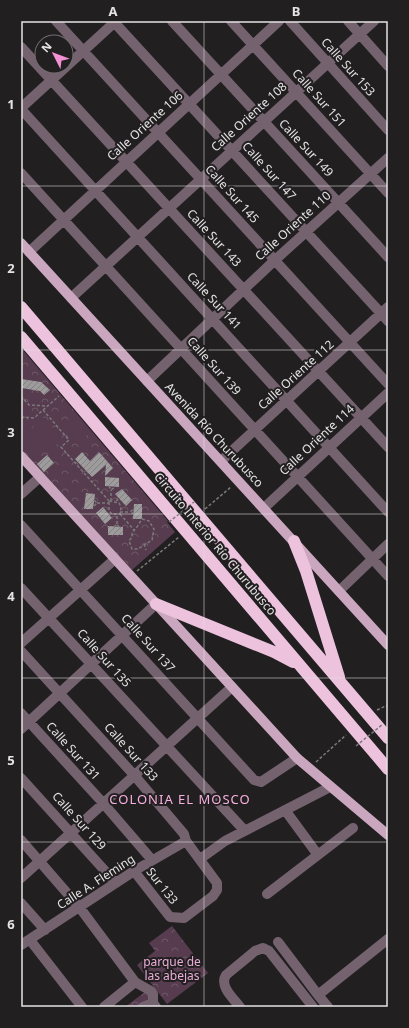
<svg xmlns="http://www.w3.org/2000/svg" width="409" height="1028" font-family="'Noto Sans',sans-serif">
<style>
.park{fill:url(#park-crowns)}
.garden{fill:#563c4e}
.building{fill:url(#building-hatch)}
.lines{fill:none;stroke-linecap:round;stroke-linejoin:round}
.path{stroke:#7c797b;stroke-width:1.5;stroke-dasharray:3 2;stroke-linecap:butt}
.minor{stroke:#74636e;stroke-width:10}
.major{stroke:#caa7be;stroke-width:10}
.highway{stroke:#ecc2dd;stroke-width:12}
.path-bridge{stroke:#7c797b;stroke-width:1.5;stroke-dasharray:3 2;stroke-linecap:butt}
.grid{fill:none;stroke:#e5e3e4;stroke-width:1;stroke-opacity:0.55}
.labels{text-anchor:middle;stroke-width:4;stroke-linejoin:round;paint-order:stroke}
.street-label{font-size:12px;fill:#e5e3e4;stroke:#221f21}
.park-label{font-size:12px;fill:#ebadd7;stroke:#221f21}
.neighbourhood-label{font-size:13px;letter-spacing:1px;fill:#f6b0df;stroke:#221f21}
.neatline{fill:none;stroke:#e5e3e4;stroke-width:1.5}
.grid-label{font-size:13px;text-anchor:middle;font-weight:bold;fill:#e5e3e4}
</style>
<defs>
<pattern id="park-crowns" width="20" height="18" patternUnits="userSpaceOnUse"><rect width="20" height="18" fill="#563c4e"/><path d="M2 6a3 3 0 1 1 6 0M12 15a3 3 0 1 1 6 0" fill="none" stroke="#6e5867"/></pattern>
<pattern id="building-hatch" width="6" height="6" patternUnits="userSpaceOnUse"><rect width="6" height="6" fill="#9e9b9d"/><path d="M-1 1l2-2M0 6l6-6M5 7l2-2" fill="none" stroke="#838182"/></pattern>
</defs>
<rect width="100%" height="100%" fill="#221f21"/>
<!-- park -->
<path class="park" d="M 21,348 L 168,521 L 167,522 L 175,532 L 132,570 L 21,449 Z
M 172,926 L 208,973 L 167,1004 L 137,965 L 155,951 L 149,943 Z
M 149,989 L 153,996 L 139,1007 L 125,1007 Z"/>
<!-- garden -->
<path class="garden" d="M 72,416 L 88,434 L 77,444 L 61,426 Z
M 43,417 L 63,439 L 51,449 L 32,428 Z
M 28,431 L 45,450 L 34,460 L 21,446 L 21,437 Z"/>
<!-- building -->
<path class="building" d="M 21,379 L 41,382 L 50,390 L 44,395 L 40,391 L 21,388 Z
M 82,452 L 90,461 L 99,452 L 113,468 L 105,476 L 106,465 L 92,477 L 75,459 Z
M 47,455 L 54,463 L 44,472 L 37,464 Z
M 105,477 L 119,478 L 119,487 L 105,486 Z
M 122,489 L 132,500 L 126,506 L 115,494 Z
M 86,493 L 95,494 L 93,509 L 84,509 Z
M 134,504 L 142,504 L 142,519 L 133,519 Z
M 103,507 L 112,518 L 105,524 L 96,513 Z
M 108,526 L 123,527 L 123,535 L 108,535 Z"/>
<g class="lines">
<!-- path -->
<path class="path" d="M 21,396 L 29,405 L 47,406
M 43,410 L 69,440 L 61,447 L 109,501
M 21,417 L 34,418 L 59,396
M 109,486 L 111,490 L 115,487
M 109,501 L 119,503 L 121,507 L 120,514 L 112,514 L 109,511 Z
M 111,501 L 111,490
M 116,501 L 119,498
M 97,503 L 109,503
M 94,506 L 97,503 L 94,500
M 205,509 L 231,487
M 120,512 L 130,512
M 120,514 L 134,530
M 134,514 L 130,512 L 134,509
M 142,519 L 149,521 L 154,529 L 152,540 L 138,549 L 132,549 L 129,541 L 132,537 L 132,533 L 137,527 Z
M 117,524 L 117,514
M 114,527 L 117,524 L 119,527
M 144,544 L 146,550
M 137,571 L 179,537
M 377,710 L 388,705
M 316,762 L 346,735"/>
<!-- minor -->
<path class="minor" d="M 56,21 L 388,384
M 113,21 L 388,321
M 172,21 L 388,257
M 231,21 L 388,193
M 290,21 L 388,130
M 348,21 L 388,66
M 21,47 L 388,447
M 21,108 L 116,21
M 21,109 L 388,512
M 21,173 L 388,576
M 29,252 L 279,21
M 71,298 L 374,21
M 147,381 L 275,260 L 388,158
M 221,461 L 388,307
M 21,494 L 40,477
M 264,508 L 388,393
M 21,525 L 254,780 L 261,782 L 297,758
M 21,588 L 244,830
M 339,591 L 388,544
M 21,643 L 115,559
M 21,651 L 134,775 L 184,834 L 186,841 L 217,883 L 217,890 L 213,896 L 184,918 L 170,917 L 134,871
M 21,713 L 103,803 L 152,860
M 21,729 L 156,604
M 21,778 L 116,883
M 285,810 L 318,855
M 21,840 L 80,908 L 135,982 L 151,991 L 153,994 L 153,1003 L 156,1007
M 200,859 L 225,841 L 330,787
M 21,878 L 232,687
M 267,894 L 353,828
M 21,903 L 45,930
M 30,940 L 82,1007
M 278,942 L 318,995 L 388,939
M 21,945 L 134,871 L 186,841
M 318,995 L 328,1007
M 104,1007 L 135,982
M 143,1007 L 153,1003
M 240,1007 C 233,998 219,986 226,975 L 255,951 L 263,948 L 269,951 L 313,1007"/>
<!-- major -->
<path class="major" d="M 21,243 L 388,645
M 21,456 L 297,758 L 388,835"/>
<!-- highway -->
<path class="highway" d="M 21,307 L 388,738
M 21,337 L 388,769
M 294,541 L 306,571 L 339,677
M 156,604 L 274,652 L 293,662"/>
<!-- path-bridge -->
<path class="path-bridge" d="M 169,522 L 194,502
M 356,746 L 383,724"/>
</g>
<!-- grid -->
<path class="grid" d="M 204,21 L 204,1007M 21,186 L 388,186M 21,350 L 388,350M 21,514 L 388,514M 21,678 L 388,678M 21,842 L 388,842"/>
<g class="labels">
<!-- street labels -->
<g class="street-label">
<text transform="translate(348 67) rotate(48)" y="4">Calle Sur 153</text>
<text transform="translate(319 98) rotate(48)" y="4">Calle Sur 151</text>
<text transform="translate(249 117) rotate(-42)" y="4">Calle Oriente 108</text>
<text transform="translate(145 126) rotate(-42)" y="4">Calle Oriente 106</text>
<text transform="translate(306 148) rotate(47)" y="4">Calle Sur 149</text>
<text transform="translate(269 171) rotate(48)" y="4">Calle Sur 147</text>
<text transform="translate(232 194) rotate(48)" y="4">Calle Sur 145</text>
<text transform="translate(293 226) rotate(-42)" y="4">Calle Oriente 110</text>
<text transform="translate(214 238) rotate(47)" y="4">Calle Sur 143</text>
<text transform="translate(214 301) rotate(47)" y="4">Calle Sur 141</text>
<text transform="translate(214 366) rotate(48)" y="4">Calle Sur 139</text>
<text transform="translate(296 375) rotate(-42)" y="4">Calle Oriente 112</text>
<text transform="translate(214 435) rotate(47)" y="4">Avenida Río Churubusco</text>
<text transform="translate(317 440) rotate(-43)" y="4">Calle Oriente 114</text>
<text transform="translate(215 544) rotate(50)" y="4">Circuito Interior Río Churubusco</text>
<text transform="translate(148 643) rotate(48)" y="4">Calle Sur 137</text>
<text transform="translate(104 658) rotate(48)" y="4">Calle Sur 135</text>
<text transform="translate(73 751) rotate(48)" y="4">Calle Sur 131</text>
<text transform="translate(131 752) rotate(48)" y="4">Calle Sur 133</text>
<text transform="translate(79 821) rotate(48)" y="4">Calle Sur 129</text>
<text transform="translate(96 882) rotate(-33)" y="4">Calle A. Fleming</text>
<text transform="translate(162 886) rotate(52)" y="4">Sur 133</text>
</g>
<!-- park labels -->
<g class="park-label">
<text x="172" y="966">parque de<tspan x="172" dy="14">las abejas</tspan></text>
</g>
<!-- neighbourhood labels -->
<g class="neighbourhood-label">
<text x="180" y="804">COLONIA EL MOSCO</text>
</g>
</g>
<!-- border -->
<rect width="409" height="1028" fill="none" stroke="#221f21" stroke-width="44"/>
<!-- north arrow -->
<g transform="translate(54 54) rotate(312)"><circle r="19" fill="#221f21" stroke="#706d6f"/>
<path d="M0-3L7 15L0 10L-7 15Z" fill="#f391d5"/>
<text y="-6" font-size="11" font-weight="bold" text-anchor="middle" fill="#e5e3e4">N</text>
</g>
<rect x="22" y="22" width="365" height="984" class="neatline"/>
<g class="grid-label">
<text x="113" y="16">A</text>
<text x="296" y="16">B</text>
<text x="11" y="109">1</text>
<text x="11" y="273">2</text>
<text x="11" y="437">3</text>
<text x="11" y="601">4</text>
<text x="11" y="765">5</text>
<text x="11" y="929">6</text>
</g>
</svg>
